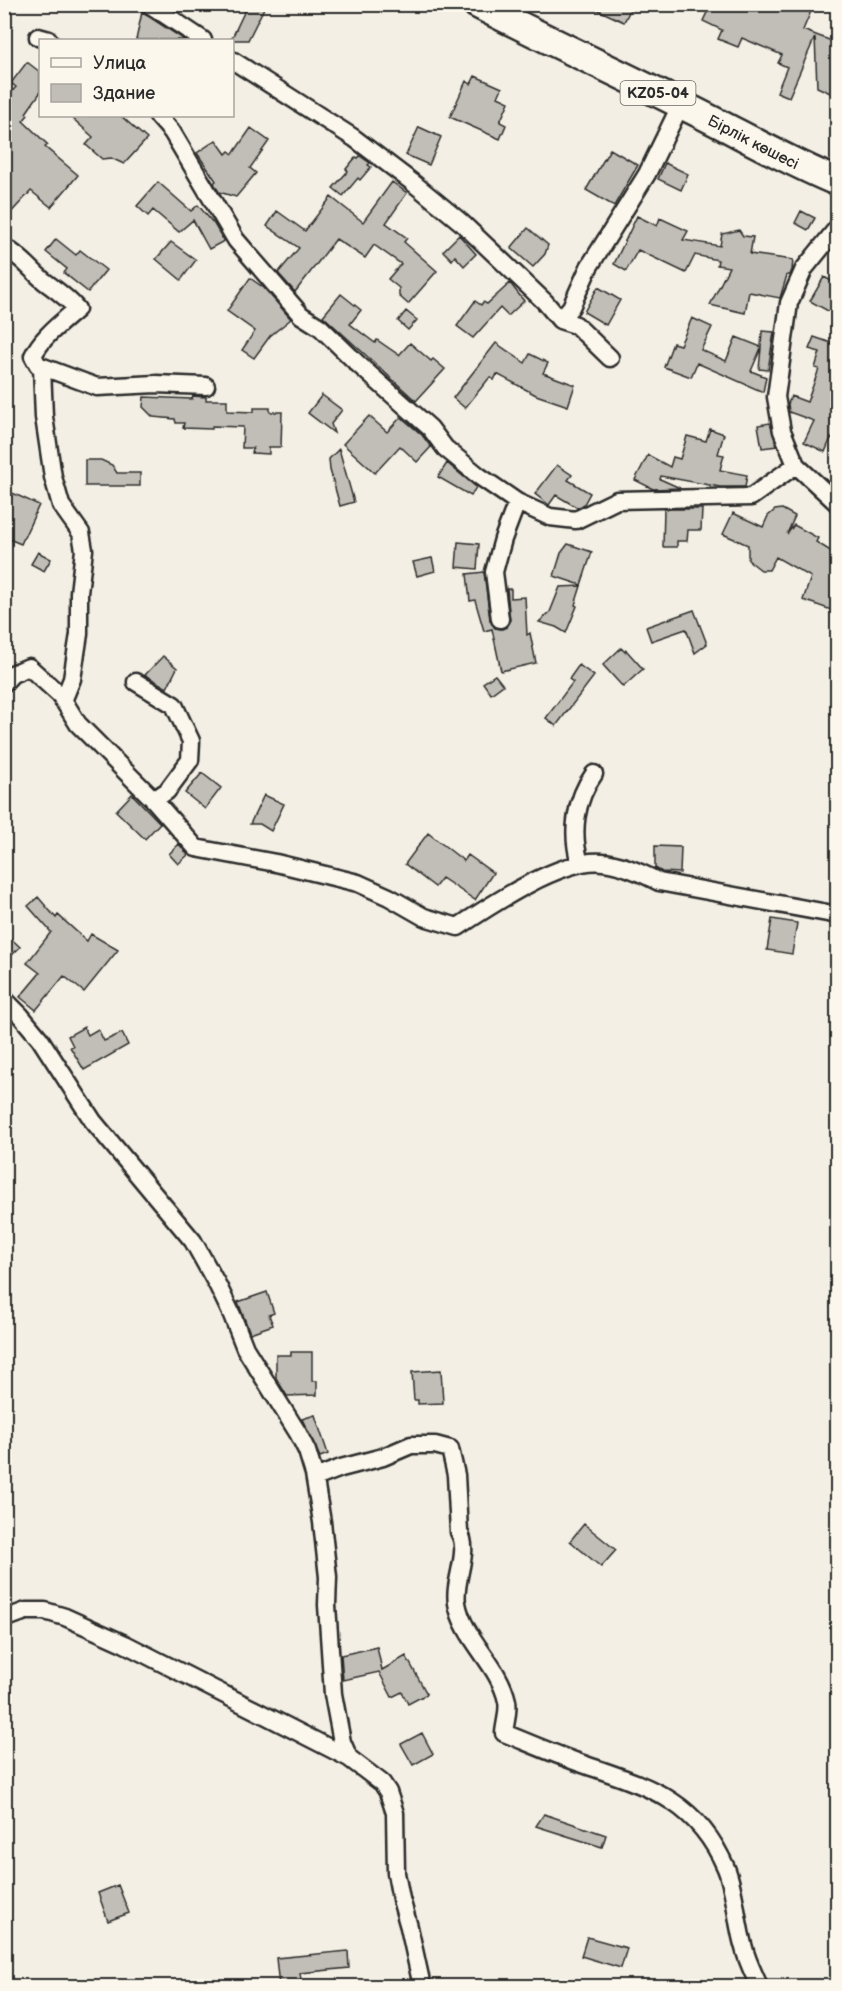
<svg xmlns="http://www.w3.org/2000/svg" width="842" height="1991" font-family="'Balsamiq Sans',sans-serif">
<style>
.building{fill:#c0beb6;stroke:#2b2b2b;stroke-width:1.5}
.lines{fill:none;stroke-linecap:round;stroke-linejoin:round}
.minor-casing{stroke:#2b2b2b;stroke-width:21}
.primary-casing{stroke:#2b2b2b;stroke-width:32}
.minor{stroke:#fbf7ec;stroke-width:16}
.primary{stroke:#fbf7ec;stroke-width:27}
.labels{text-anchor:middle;stroke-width:6;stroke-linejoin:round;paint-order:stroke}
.shield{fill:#fbf7ec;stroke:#696865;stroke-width:1.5}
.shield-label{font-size:15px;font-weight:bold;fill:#2b2b2b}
.street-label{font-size:16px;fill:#2b2b2b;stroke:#fbf7ec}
</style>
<rect width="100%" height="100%" fill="#f3efe4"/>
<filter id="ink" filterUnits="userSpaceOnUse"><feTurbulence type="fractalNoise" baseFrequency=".0167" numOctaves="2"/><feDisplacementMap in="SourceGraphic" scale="12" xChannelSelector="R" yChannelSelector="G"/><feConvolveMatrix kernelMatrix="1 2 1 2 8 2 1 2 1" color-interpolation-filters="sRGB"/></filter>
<g filter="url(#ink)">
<!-- building -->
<path class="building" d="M 248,4 L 266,4 L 248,40 L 231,40 Z
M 585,4 L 633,4 L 624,22 Z
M 711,4 L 814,4 L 803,30 L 837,43 L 837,96 L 817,87 L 815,37 L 789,97 L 777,92 L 787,67 L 778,63 L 782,55 L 742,38 L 738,47 L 718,39 L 722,30 L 703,21 Z
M 142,12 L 143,13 L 185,40 L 136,40 Z
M 27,62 L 40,72 L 40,93 L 26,113 L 28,115 L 23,121 L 48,145 L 45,147 L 78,175 L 51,207 L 31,191 L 4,220 L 4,100 L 16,87 L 11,83 Z
M 475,76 L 502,88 L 498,97 L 509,102 L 500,122 L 506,125 L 500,139 L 450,117 L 466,81 L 471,84 Z
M 70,116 L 121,116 L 147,139 L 124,164 L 111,158 L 102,159 L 86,145 L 93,137 Z
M 419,127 L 441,137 L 429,165 L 406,155 Z
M 251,128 L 269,141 L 250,168 L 256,173 L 236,197 L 219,192 L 214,183 L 216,181 L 197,153 L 216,140 L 226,154 L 229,151 L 233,154 Z
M 610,149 L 638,165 L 614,206 L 586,190 Z
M 360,156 L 370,163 L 368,165 L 371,167 L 360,180 L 358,178 L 343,196 L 333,188 L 348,171 L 346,169 L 356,157 L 358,158 Z
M 665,163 L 688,174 L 681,190 L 658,179 Z
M 158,182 L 191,211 L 198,205 L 214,224 L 224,241 L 209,249 L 193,220 L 179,232 L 153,210 L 148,216 L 137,206 Z
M 392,182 L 407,193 L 386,223 L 407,238 L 404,242 L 437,271 L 408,304 L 399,296 L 399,288 L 388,279 L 401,264 L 374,245 L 365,258 L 336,239 L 295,292 L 278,273 L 299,248 L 267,226 L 277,211 L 305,231 L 331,197 L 363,222 Z
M 801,211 L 815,218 L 808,230 L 795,223 Z
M 637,216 L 657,226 L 660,218 L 688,231 L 683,240 L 720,246 L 722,234 L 739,230 L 743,236 L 753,237 L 750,254 L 793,260 L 792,270 L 790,275 L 787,275 L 780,298 L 749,292 L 745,313 L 710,305 L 729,267 L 717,265 L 718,260 L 695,255 L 686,273 L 638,250 L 626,271 L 614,264 Z
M 528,228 L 548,245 L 545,254 L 533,267 L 511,248 Z
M 459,235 L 476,254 L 464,266 L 455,256 L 452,260 L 443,251 Z
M 56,239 L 76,255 L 80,250 L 106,270 L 88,292 L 64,273 L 67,269 L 46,252 Z
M 171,242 L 196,260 L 181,280 L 156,259 Z
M 824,277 L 837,284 L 837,316 L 810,301 Z
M 250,278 L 264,288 L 291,319 L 270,336 L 254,358 L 242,350 L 255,331 L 227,311 Z
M 510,283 L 524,301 L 508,316 L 500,308 L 473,338 L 457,326 L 475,301 L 481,305 L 483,302 L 487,304 Z
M 598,287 L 620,300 L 606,325 L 584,312 Z
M 341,294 L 361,310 L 350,324 L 375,343 L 377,340 L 399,355 L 410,343 L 431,361 L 433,359 L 445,369 L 416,401 L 323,316 Z
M 406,311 L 417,320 L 408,330 L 398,321 Z
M 692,318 L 712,327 L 701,350 L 726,361 L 736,337 L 761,347 L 762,331 L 774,332 L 768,370 L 759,369 L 761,348 L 751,371 L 766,377 L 763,392 L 697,363 L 691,377 L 664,367 L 673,343 L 680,345 Z
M 814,337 L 837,345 L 837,440 L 831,438 L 825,452 L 804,442 L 814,421 L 789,412 L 788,404 L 791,396 L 807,402 L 819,369 L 815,368 L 820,352 L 809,349 Z
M 496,343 L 525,363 L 530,354 L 548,363 L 543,373 L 575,385 L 568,406 L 536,395 L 497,374 L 494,380 L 490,377 L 465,408 L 453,398 Z
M 322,395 L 342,410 L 331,424 L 334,433 L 308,413 Z
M 193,396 L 206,397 L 206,400 L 227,400 L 227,411 L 254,412 L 254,408 L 270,408 L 270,412 L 282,412 L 281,447 L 269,447 L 269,454 L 252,453 L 253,448 L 242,448 L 243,427 L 212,426 L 212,429 L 183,428 L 184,423 L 176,423 L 175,419 L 153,417 L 143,407 L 144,397 L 192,399 Z
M 369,416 L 387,432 L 401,417 L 422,435 L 431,447 L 417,462 L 400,446 L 375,473 L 343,444 Z
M 770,423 L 777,446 L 762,448 L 758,425 Z
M 710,429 L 724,434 L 718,454 L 724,455 L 720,470 L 747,475 L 745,487 L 720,487 L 661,476 L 660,479 L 680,488 L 653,489 L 635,480 L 648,455 L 670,467 L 673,457 L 680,459 L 687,436 L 706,441 Z
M 339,449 L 354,502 L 340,506 L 330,470 L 329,459 Z
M 85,460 L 101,460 L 112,465 L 117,473 L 140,473 L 140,486 L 85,486 Z
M 447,463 L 476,487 L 471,496 L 438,477 Z
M 557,465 L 572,475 L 568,480 L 590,493 L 584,504 L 578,508 L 556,495 L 549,505 L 535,494 Z
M 10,492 L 39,505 L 21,544 L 4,537 L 4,506 Z
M 664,509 L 702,509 L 701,530 L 688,530 L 687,541 L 677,541 L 677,547 L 663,547 Z
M 782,509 L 795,516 L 787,534 L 794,525 L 818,538 L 816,542 L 837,555 L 837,612 L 803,600 L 811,577 L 776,557 L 769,570 L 761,570 L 748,560 L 748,545 L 723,534 L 733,513 L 763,527 L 768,516 L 775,510 Z
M 458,542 L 479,544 L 477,569 L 456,567 Z
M 568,544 L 592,552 L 581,585 L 554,576 L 561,553 Z
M 38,552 L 51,559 L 44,571 L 31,564 Z
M 432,558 L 435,571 L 417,576 L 413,562 Z
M 484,572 L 490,620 L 495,628 L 502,629 L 507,627 L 510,622 L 507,589 L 511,589 L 511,598 L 525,597 L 527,635 L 530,633 L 536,663 L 501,671 L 492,629 L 484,631 L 475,600 L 470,601 L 467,574 Z
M 581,586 L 575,605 L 577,606 L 566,633 L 556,627 L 539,622 L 550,612 L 560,587 Z
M 694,610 L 707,644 L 695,653 L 686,629 L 651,641 L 646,627 Z
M 621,648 L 625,652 L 626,650 L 643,669 L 623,687 L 603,665 Z
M 163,656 L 177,668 L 167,688 L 145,675 Z
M 579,665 L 594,676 L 556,726 L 546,718 L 573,682 L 569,679 Z
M 495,675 L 503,685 L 491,694 L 483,683 Z
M 202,773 L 221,788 L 205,809 L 185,793 Z
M 132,794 L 160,823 L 145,839 L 116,811 Z
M 264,795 L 284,804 L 271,831 L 260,824 L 250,824 Z
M 428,833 L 464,861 L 468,855 L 493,873 L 475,900 L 442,878 L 435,887 L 405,864 Z
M 179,844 L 188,855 L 178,864 L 169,854 Z
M 655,846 L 681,847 L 680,873 L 662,872 L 655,868 Z
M 38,897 L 56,918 L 58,915 L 87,941 L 91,934 L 118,950 L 84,992 L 64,976 L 36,1010 L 20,997 L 40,973 L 27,963 L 51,932 L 28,906 Z
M 772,919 L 797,923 L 792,954 L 767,950 Z
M 4,932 L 20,947 L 4,963 Z
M 84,1027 L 88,1035 L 98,1029 L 104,1041 L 122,1033 L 128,1045 L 84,1070 L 70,1047 L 73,1046 L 68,1036 Z
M 267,1292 L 274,1313 L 269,1315 L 273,1325 L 250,1333 L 238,1302 Z
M 291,1352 L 312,1352 L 312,1381 L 317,1381 L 317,1395 L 287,1396 L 276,1378 L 276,1355 L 291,1355 Z
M 441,1370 L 443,1403 L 418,1404 L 418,1400 L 414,1400 L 412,1372 Z
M 315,1415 L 328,1454 L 320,1457 L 302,1419 Z
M 584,1524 L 616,1550 L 601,1567 L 570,1541 Z
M 377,1647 L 382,1670 L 406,1656 L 427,1694 L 408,1704 L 402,1692 L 392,1697 L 379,1672 L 343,1680 L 341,1655 Z
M 422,1733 L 433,1754 L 413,1765 L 401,1744 Z
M 544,1814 L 606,1835 L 602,1847 L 536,1826 Z
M 118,1885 L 129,1913 L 108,1921 L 98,1893 Z
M 587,1937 L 627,1948 L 621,1968 L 581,1956 Z
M 348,1951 L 349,1968 L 300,1973 L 302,1986 L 279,1986 L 276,1958 Z"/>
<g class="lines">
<defs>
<path id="minor" d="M 149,4 L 203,40
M 38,37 L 49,40
M 232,60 L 354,138 L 412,182 L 462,223 L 545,302 L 560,320 L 571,307 L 589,267 L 647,174 L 681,104
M 158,116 L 172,132 L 236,240 L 301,315 L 320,327 L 358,364 L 430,428 L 445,448 L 479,476 L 517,502 L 550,517 L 576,520 L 617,500 L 751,497 L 796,465
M 838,227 L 804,269 L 789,303 L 776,397 L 782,431 L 796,465 L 838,504
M 4,247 C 21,256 30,269 44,281 C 56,290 67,297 77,309 C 61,323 42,337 33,356 L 38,365 L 97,387 L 156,384 L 206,386
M 560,320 L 576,325 L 610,358
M 42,367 L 44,417 L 53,477 L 61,505 L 81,533 L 84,550 L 79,593 L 79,634 L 72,679 L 63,701
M 500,619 L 494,572 L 503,539 L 517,502
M 136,682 L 174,705 L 191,741 L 190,760 L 167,791 L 154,800
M 4,683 L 12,674 L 29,667 L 60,695 L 78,724 L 154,800 L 196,848 L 276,863 L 358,883 L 389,897 L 424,917 L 458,927 C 491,905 563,857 603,862 C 623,864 642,873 659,882 L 838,915
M 580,863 C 571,833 575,800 594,774
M 4,999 L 21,1016 L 40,1039 L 93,1121 L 193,1241 L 218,1286 L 232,1315 L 245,1348 L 298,1433 L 307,1451 L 314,1474 L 322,1522 L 328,1577 L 327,1605 L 333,1694 L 342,1742 L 349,1758
M 315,1478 L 341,1468 L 383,1457 L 411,1445 L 435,1445 L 450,1449 L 456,1475 L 459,1532 C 471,1552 453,1581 457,1603 C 463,1639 499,1664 507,1701 C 509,1710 505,1723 504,1733 C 529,1743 554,1754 580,1763 C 646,1786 696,1798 726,1868 C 736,1893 736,1922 744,1948 C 747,1961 754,1974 759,1986
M 4,1619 L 26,1611 L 45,1611 L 65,1617 L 125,1644 L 349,1758 L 382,1783 L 388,1792 L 395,1813 L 396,1873 L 401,1899 L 409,1927 L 422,1986"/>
<g id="primary">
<path id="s1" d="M 477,4 C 545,39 614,71 682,105 C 734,130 784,160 838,182"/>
</g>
</defs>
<!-- minor casing -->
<use href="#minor" class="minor-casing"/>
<!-- primary casing -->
<use href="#primary" class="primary-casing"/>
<!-- minor -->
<use href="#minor" class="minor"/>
<!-- primary -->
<use href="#primary" class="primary"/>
</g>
</g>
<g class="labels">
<!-- shield labels -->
<rect class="shield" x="620.5" y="81" width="75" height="24" rx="4.5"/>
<g class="shield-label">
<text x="658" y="98">KZ05-04</text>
</g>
<!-- street labels -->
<g class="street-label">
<text dy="6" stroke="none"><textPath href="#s1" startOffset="309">Бірлік көшесі</textPath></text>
</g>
</g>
<!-- margin -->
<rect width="842" height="1991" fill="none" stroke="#fbf7ec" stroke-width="24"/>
<rect x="12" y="12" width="818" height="1967" fill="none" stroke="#2b2b2b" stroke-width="2" filter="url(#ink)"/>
<!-- legend -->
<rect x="39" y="39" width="195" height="78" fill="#fbf7ec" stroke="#a8a59f" stroke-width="1.5"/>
<rect x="51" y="58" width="30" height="9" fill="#fbf7ec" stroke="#a8a59f" stroke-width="1.5"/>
<text x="93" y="69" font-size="18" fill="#2b2b2b">Улица</text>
<rect x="51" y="84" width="30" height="18" fill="#c0beb6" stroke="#a8a59f" stroke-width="1.5"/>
<text x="93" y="99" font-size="18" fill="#2b2b2b">Здание</text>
</svg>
